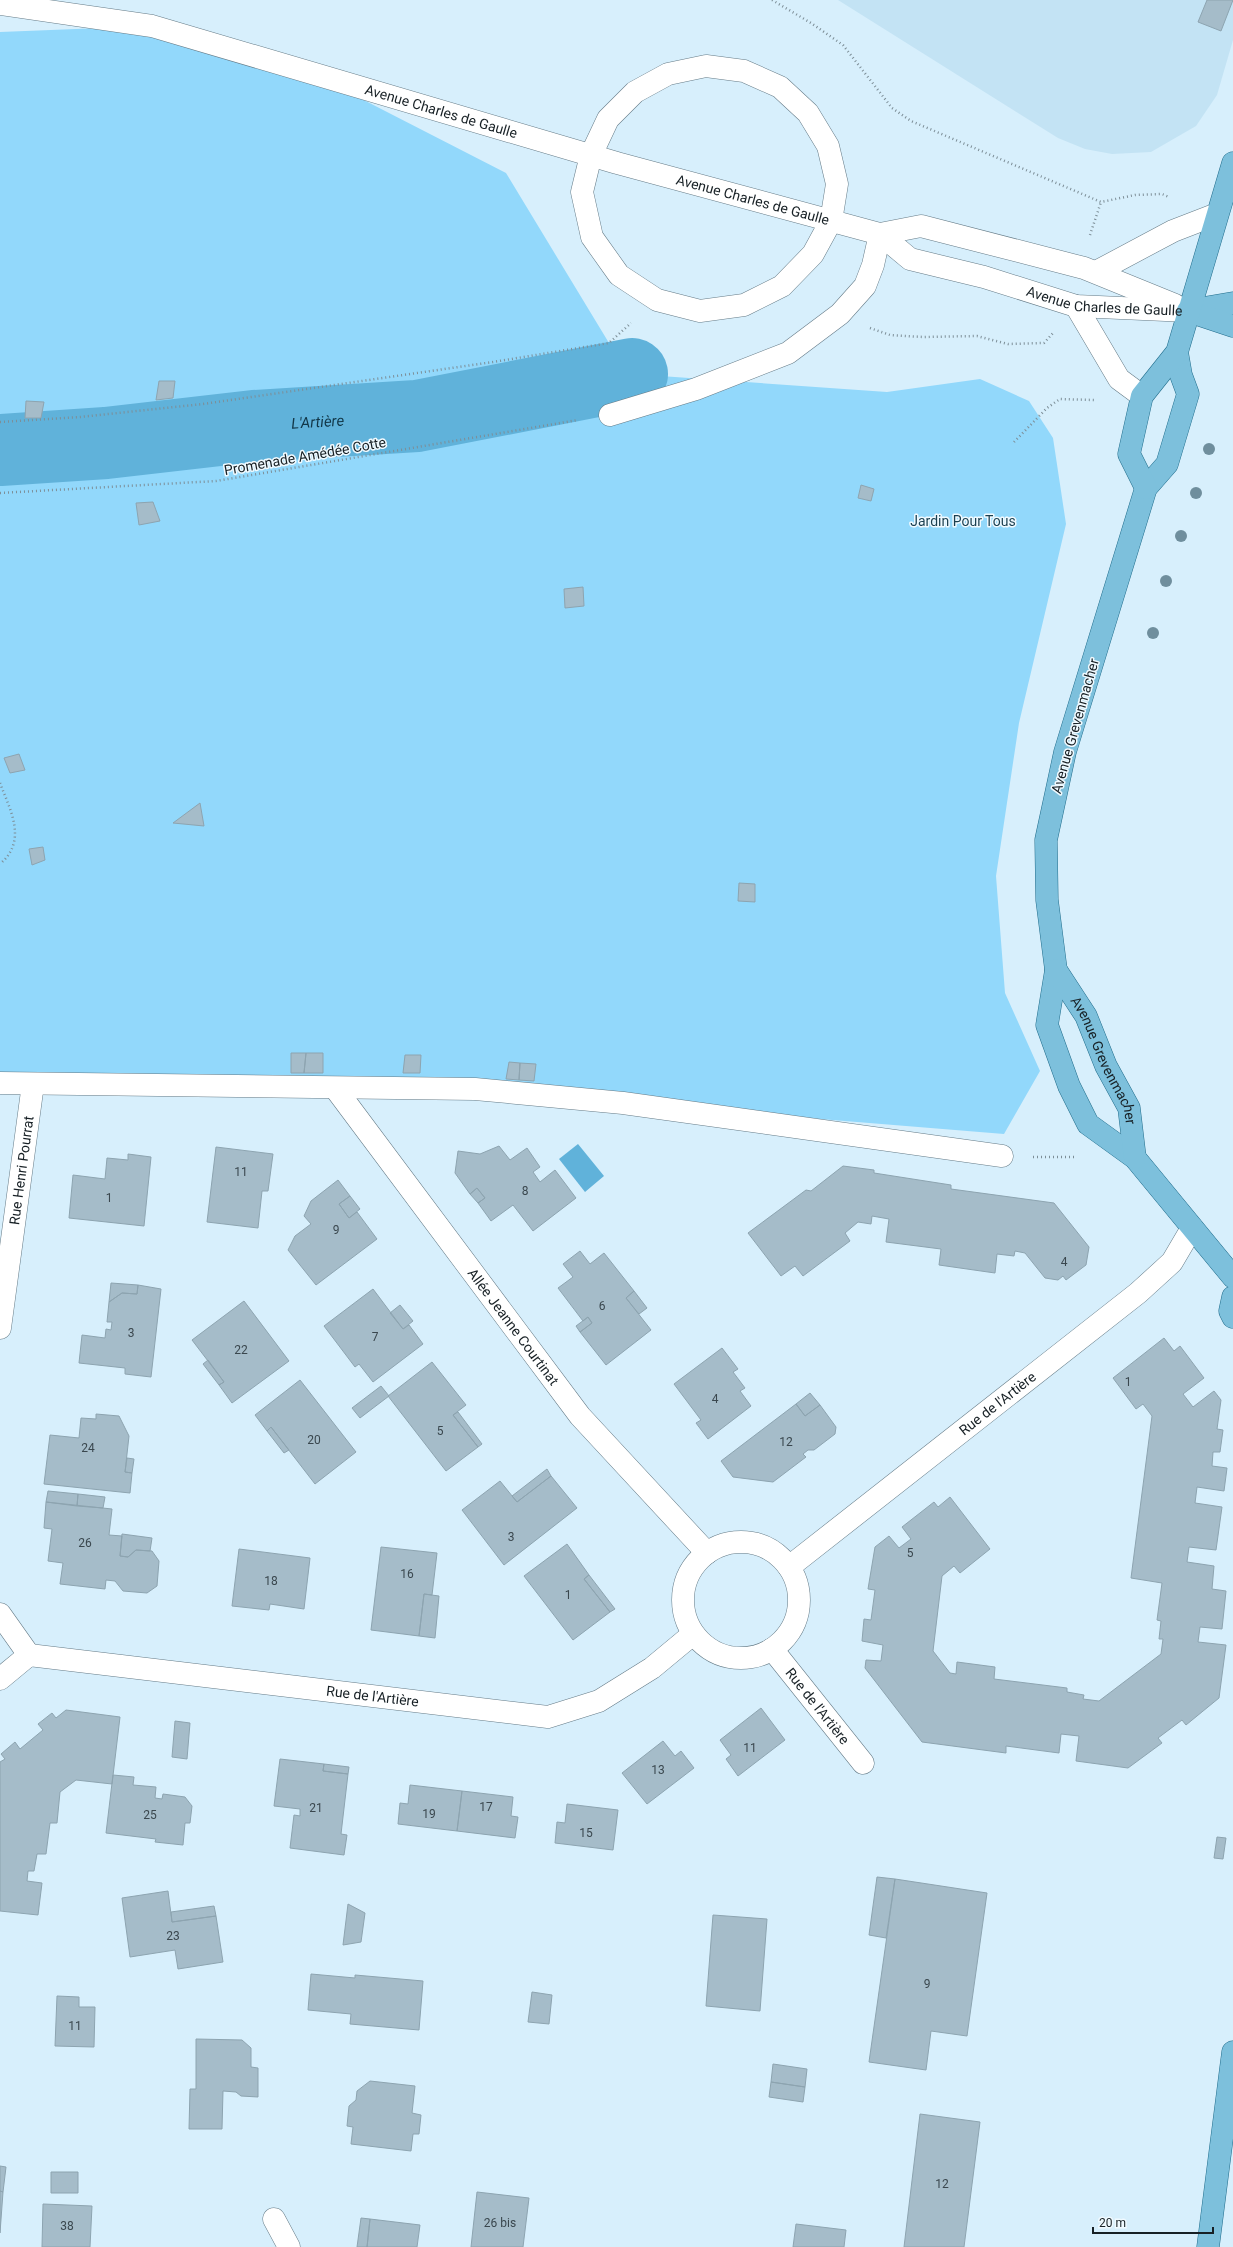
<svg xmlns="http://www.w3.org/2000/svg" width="1233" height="2247" font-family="Roboto,sans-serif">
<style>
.built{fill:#c3e3f4}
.green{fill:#92d8fb}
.water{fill:#60b2da}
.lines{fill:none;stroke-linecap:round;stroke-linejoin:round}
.river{stroke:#60b2da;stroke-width:72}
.building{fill:#a5bcc9;stroke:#8da4b0}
.minor-casing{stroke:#657b87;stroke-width:23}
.major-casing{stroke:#216d8c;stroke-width:23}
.path{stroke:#7d8e97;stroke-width:2.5;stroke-dasharray:1 3;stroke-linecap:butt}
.minor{stroke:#fff;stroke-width:22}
.major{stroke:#7dc0dc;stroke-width:22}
.tree{fill:#6f8e9d}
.labels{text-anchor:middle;stroke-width:3;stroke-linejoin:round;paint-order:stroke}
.number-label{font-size:12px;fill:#3a474e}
.street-label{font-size:14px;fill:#172025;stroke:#f0faff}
.park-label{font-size:14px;fill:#1a3f50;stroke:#f0faff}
.water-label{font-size:15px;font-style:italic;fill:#123748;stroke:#f0faff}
</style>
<rect width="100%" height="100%" fill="#d7effc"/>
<!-- built -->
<path class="built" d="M 838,0 L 1233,0 L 1233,40 L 1217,95 L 1196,126 L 1151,152 L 1112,154 L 1085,149 L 1058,138 Z"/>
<!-- green -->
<path class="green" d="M 152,26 L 311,73 L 506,173 L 609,343 L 632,374 L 887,392 L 980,379 L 1029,401 L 1053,438 L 1066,524 L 1019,723 L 996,876 L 1005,993 L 1040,1071 L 1004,1134 L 623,1103 L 0,1083 L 0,32 Z"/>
<!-- water -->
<path class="water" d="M 578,1144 L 604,1176 L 585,1192 L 559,1159 Z"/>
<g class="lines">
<!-- river -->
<path class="river" id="s1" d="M 0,450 L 106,443 L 254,426 L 417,416 L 632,374"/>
</g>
<!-- building -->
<path class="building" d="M 1207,0 L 1233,0 L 1221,31 L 1198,22 Z
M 159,381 L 175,381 L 173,398 L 156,400 Z
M 26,401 L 44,402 L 41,418 L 25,418 Z
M 861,485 L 874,489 L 871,501 L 858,498 Z
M 153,502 L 160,521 L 139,525 L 136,503 Z
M 583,587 L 584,606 L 565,608 L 564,589 Z
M 19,754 L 25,770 L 10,773 L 4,758 Z
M 200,803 L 204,826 L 173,823 Z
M 43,847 L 45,860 L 32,865 L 29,849 Z
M 739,883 L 755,884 L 755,902 L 738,901 Z
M 291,1053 L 306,1053 L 304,1073 L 291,1073 Z
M 306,1053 L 323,1053 L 323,1073 L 304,1073 Z
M 405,1055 L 421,1055 L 420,1073 L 403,1073 Z
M 509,1062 L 520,1063 L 519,1080 L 506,1079 Z
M 520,1063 L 536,1064 L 534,1081 L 519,1080 Z
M 499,1146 L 510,1160 L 527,1148 L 540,1167 L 533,1172 L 540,1182 L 555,1170 L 576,1198 L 533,1231 L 513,1205 L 491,1221 L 478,1203 L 485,1198 L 477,1188 L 470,1194 L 455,1173 L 458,1151 L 480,1154 Z
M 216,1147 L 273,1154 L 268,1191 L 262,1191 L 258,1228 L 207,1222 Z
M 128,1154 L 151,1157 L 144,1226 L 69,1218 L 73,1175 L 105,1179 L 107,1158 L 128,1160 Z
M 843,1166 L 874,1170 L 874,1173 L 951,1185 L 951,1189 L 1054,1203 L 1089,1247 L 1086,1265 L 1066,1280 L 1063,1276 L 1058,1280 L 1045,1278 L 1025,1253 L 1015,1251 L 1014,1256 L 997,1254 L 995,1273 L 939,1265 L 941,1249 L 886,1242 L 889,1219 L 872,1216 L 871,1224 L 858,1222 L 845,1233 L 850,1241 L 803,1276 L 795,1266 L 781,1276 L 748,1233 L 806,1190 L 811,1191 Z
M 338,1180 L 350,1196 L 339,1204 L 349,1218 L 357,1212 L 377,1239 L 316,1285 L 288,1250 L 295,1236 L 311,1224 L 304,1216 L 311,1201 Z
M 477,1188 L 485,1198 L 478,1203 L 470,1194 Z
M 350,1196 L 360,1209 L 349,1218 L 339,1204 Z
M 580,1251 L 590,1264 L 604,1253 L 634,1291 L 626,1298 L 651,1330 L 606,1365 L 580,1332 L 592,1323 L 588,1317 L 583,1321 L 558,1288 L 573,1277 L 563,1264 Z
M 111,1283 L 138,1285 L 137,1294 L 122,1293 L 109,1302 Z
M 138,1285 L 161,1289 L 151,1377 L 125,1374 L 125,1368 L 79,1363 L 82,1335 L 105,1338 L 106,1329 L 111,1330 L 112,1322 L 107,1322 L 109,1302 L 122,1293 L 137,1294 Z
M 373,1289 L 403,1329 L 409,1325 L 423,1344 L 373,1382 L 359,1364 L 355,1367 L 324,1326 Z
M 634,1291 L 647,1308 L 639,1314 L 626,1298 Z
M 244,1301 L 289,1361 L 232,1403 L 219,1385 L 224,1382 L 192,1340 Z
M 400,1305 L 413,1321 L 403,1329 L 390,1313 Z
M 588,1317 L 592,1323 L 580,1332 L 576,1326 Z
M 1164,1338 L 1174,1351 L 1180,1346 L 1204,1378 L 1183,1394 L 1193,1407 L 1214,1391 L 1221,1400 L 1217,1429 L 1223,1430 L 1220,1452 L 1213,1452 L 1212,1466 L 1227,1468 L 1224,1491 L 1197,1487 L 1195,1503 L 1222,1507 L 1216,1550 L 1189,1547 L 1187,1562 L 1214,1566 L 1212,1589 L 1226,1591 L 1222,1629 L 1200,1627 L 1198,1642 L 1226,1645 L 1219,1698 L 1186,1725 L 1182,1720 L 1158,1738 L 1162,1743 L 1128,1768 L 1076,1761 L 1079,1736 L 1061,1734 L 1059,1753 L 1006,1746 L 1006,1753 L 922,1742 L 865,1668 L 866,1660 L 881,1661 L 883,1645 L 862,1641 L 864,1619 L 871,1620 L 875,1590 L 868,1589 L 875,1547 L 889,1536 L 899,1548 L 911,1539 L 902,1527 L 934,1502 L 938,1507 L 950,1497 L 990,1549 L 960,1573 L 954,1566 L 942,1576 L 933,1651 L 950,1673 L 956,1674 L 957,1662 L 995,1667 L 994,1679 L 1067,1688 L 1067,1692 L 1084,1695 L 1083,1699 L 1099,1701 L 1161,1654 L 1163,1639 L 1159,1639 L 1161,1621 L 1157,1620 L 1162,1583 L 1131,1578 L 1152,1416 L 1143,1404 L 1136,1409 L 1113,1378 Z
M 722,1348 L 738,1369 L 733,1372 L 745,1388 L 740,1391 L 751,1406 L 708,1439 L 696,1423 L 701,1420 L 674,1384 Z
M 208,1360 L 224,1382 L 219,1385 L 203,1364 Z
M 432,1362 L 466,1405 L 453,1415 L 478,1447 L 446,1471 L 388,1396 Z
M 300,1380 L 356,1452 L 315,1484 L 271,1427 L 267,1431 L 255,1415 Z
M 381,1386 L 389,1396 L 360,1418 L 352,1408 Z
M 810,1393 L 820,1405 L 805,1416 L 796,1404 Z
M 796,1404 L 805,1416 L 820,1405 L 836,1427 L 835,1434 L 814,1450 L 808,1450 L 803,1454 L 806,1457 L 773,1482 L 733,1477 L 721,1461 Z
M 458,1412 L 482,1444 L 478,1447 L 453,1415 Z
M 96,1414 L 119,1416 L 129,1436 L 125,1472 L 132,1473 L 130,1493 L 44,1484 L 50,1435 L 79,1438 L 81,1418 L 96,1419 Z
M 271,1427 L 289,1450 L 284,1453 L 267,1431 Z
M 127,1458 L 134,1459 L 132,1473 L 125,1472 Z
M 547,1469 L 551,1476 L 517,1502 L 512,1496 Z
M 551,1476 L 577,1508 L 504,1565 L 462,1510 L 500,1481 L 517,1502 Z
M 48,1491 L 78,1494 L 77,1506 L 46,1502 Z
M 78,1494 L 105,1497 L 103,1508 L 77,1506 Z
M 46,1502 L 112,1509 L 109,1535 L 122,1536 L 120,1556 L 128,1557 L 136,1550 L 152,1551 L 159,1561 L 157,1586 L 147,1593 L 123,1591 L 115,1581 L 106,1580 L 105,1589 L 60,1584 L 63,1563 L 48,1561 L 52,1529 L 44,1528 Z
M 122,1534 L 152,1538 L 150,1551 L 136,1550 L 128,1557 L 120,1556 Z
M 567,1544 L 589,1575 L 584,1579 L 610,1612 L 573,1640 L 524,1576 Z
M 381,1547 L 437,1553 L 432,1595 L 424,1594 L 419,1636 L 371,1630 Z
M 239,1549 L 310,1558 L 304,1609 L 270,1604 L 269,1610 L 232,1606 Z
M 589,1575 L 615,1609 L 610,1612 L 584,1579 Z
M 424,1594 L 439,1596 L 435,1638 L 419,1636 Z
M 761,1708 L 785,1740 L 738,1776 L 726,1759 L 731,1755 L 720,1740 Z
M 66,1710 L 120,1717 L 112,1784 L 76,1780 L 60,1792 L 57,1823 L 50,1823 L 46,1854 L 37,1854 L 34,1871 L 28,1871 L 27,1881 L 42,1883 L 38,1915 L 0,1911 L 0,1762 L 5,1759 L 1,1754 L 15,1742 L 20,1749 L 43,1730 L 38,1724 L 52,1713 L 56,1718 Z
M 175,1721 L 190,1723 L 187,1759 L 172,1757 Z
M 663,1741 L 675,1756 L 681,1751 L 694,1768 L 647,1804 L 622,1773 Z
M 280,1759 L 324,1764 L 323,1771 L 348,1774 L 341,1834 L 347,1835 L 344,1855 L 290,1848 L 294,1815 L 300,1816 L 300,1809 L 274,1806 Z
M 324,1764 L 349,1767 L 348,1774 L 323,1771 Z
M 113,1775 L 134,1777 L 133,1785 L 156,1787 L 155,1798 L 162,1799 L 163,1794 L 185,1797 L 192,1806 L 190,1823 L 185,1823 L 183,1845 L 155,1842 L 156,1839 L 106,1833 Z
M 410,1785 L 462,1791 L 457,1831 L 398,1824 L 400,1803 L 408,1804 Z
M 462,1791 L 513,1797 L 511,1816 L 518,1817 L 515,1838 L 457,1831 Z
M 567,1804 L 618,1810 L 613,1850 L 555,1843 L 557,1822 L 565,1823 Z
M 1217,1837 L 1226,1838 L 1223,1859 L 1214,1858 Z
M 877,1877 L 895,1879 L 886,1938 L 869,1935 Z
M 895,1879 L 987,1893 L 967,2036 L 931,2031 L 926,2070 L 869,2062 Z
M 168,1891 L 172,1922 L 216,1916 L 223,1962 L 178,1969 L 175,1950 L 130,1957 L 122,1898 Z
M 348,1904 L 365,1913 L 361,1942 L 343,1945 Z
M 214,1906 L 216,1916 L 172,1922 L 171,1912 Z
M 713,1915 L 767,1919 L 760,2011 L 706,2006 Z
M 311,1974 L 355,1978 L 355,1975 L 423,1981 L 419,2030 L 350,2024 L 351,2014 L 308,2010 Z
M 532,1992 L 552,1995 L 549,2024 L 528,2022 Z
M 57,1996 L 79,1997 L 79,2007 L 95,2007 L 94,2047 L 55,2046 Z
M 196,2039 L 242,2040 L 251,2048 L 251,2067 L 258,2068 L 258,2097 L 241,2096 L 236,2092 L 223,2091 L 222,2129 L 189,2129 L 190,2089 L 196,2089 Z
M 773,2064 L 807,2069 L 805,2087 L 771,2082 Z
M 370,2081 L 415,2086 L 412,2113 L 421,2115 L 419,2134 L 413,2134 L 411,2151 L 351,2144 L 353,2127 L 347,2126 L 349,2106 L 356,2100 L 357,2091 Z
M 771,2082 L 805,2087 L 803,2102 L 769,2097 Z
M 920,2114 L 980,2122 L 964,2247 L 904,2247 Z
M 0,2166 L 6,2167 L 3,2192 L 0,2191 Z
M 51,2172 L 78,2172 L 78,2193 L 51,2193 Z
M 0,2191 L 3,2192 L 0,2233 Z
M 477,2192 L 529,2198 L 523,2247 L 471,2247 Z
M 43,2204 L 92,2206 L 90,2247 L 42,2247 Z
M 361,2218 L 370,2219 L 367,2247 L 357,2247 Z
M 370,2219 L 420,2225 L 417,2247 L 367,2247 Z
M 796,2224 L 846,2230 L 844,2247 L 793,2247 Z"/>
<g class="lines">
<defs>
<g id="minor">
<path id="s2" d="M 0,4 L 152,26 L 617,163 L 880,234 L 910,259 L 984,277 L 1076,306 L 1188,311"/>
<path d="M 706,66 L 744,71 L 780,87 L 808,113 L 828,146 L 837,184 L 831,221 L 813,254 L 782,286 L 744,305 L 700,311 L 657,300 L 619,275 L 592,237 L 582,192 L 591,155 L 608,119 L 635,92 L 668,74 Z"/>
<path d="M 880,234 L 921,226 L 1084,268 L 1175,305"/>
<path d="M 1096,272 L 1173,231 L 1217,214"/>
<path d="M 1076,306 L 1119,379 L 1142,396"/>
<path d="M 610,415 L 696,389 L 788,353 L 840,314 L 865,286 L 873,265 L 880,234"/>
<path d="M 0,1083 L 475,1089 L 623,1103 L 1002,1156"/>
<path id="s3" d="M 335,1088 L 580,1416 L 707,1553"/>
<path id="s4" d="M 0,1328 L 33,1084"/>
<circle cx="741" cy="1600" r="58"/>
<path id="s5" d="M 789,1567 L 1138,1293 L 1172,1262 L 1192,1228"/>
<path d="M 0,1614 L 29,1655 L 0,1679"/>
<path id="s6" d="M 772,1649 L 863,1763"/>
<path id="s7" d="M 29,1655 L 548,1717 L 599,1701 L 652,1668 L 693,1634"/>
<path d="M 274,2219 L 289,2247"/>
</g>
<g id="major">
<path d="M 1192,310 L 1233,303"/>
<path d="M 1188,311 L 1233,326"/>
<path d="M 1177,352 L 1181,375 L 1188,394 L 1167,464 L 1146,488 L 1065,752 L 1046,840 L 1047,900 L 1056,970 L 1047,1025 L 1069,1086 L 1088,1124 L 1135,1158 L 1233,1277"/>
<path d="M 1146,488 L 1129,454 L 1142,396 L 1177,352 L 1233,163"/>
<path id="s8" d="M 1056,970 L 1086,1016 L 1106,1066 L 1129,1108 L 1135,1158"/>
<path d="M 1233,1297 L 1230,1311 L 1233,1317"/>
<path d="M 1208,2247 L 1233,2052"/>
</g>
</defs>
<!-- minor casing -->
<use href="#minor" class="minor-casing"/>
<!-- major casing -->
<use href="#major" class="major-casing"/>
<!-- path -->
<path class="path" d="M 772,0 L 811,23 L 843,45 L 892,108 L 911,121 L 1101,202 L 1135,195 L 1162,194 L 1169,197
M 1090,235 L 1101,202
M 870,328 L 890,335 L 923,337 L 977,336 L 1008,344 L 1044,343 L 1053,333
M 0,422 L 80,417 L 203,404 L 493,362 L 609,343 L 631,323
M 1014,442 L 1047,408 L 1060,399 L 1094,400
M 0,493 L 216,481 L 578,420
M 0,783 C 10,810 28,840 0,864
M 1033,1157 L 1076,1157"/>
<!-- minor -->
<use href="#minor" class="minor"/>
<!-- major -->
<use href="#major" class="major"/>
</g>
<!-- trees -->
<g class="tree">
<circle cx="1209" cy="449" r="6"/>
<circle cx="1196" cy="493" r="6"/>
<circle cx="1181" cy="536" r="6"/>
<circle cx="1166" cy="581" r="6"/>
<circle cx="1153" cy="633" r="6"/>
</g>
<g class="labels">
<!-- number labels -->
<g class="number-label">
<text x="241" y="1176">11</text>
<text x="525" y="1195">8</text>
<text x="109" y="1202">1</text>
<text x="336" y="1234">9</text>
<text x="1064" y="1266">4</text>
<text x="602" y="1310">6</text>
<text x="131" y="1337">3</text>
<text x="375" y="1341">7</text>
<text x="241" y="1354">22</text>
<text x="1128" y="1386">1</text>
<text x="715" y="1403">4</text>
<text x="440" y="1435">5</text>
<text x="314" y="1444">20</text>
<text x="786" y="1446">12</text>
<text x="88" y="1452">24</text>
<text x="511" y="1541">3</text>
<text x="85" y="1547">26</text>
<text x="910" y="1557">5</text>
<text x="407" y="1578">16</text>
<text x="271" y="1585">18</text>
<text x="568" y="1599">1</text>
<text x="750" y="1752">11</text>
<text x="658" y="1774">13</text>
<text x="486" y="1811">17</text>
<text x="316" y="1812">21</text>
<text x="429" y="1818">19</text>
<text x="150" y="1819">25</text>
<text x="586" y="1837">15</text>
<text x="173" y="1940">23</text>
<text x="927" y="1988">9</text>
<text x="75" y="2030">11</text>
<text x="942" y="2188">12</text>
<text x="500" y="2227">26 bis</text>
<text x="67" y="2230">38</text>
</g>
<!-- street labels -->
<g class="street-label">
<text dy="5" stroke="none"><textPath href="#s2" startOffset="455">Avenue Charles de Gaulle</textPath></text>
<text dy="5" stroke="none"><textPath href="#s2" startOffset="779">Avenue Charles de Gaulle</textPath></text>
<text dy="5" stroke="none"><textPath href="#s2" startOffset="1150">Avenue Charles de Gaulle</textPath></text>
<text transform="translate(305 456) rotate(-10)" y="5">Promenade Amédée Cotte</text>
<text transform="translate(1075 726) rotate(-74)" y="5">Avenue Grevenmacher</text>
<text dy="5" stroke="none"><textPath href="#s8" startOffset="103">Avenue Grevenmacher</textPath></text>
<text dy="5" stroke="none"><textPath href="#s4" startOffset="159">Rue Henri Pourrat</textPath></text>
<text dy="5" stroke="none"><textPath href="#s3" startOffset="298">Allée Jeanne Courtinat</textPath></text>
<text dy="5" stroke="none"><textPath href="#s5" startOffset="265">Rue de l'Artière</textPath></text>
<text dy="5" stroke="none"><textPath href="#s7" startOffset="346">Rue de l'Artière</textPath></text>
<text dy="5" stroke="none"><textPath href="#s6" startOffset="73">Rue de l'Artière</textPath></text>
</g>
<!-- park labels -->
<g class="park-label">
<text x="963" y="526">Jardin Pour Tous</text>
</g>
<!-- water labels -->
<g class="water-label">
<text dy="5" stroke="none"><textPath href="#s1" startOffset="319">L'Artière</textPath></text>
</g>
</g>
<!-- scale -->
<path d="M1093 2227v6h120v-6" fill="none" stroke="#172025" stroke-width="2"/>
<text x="1099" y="2227" font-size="12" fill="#172025" stroke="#f0faff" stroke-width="3" paint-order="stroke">20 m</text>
</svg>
